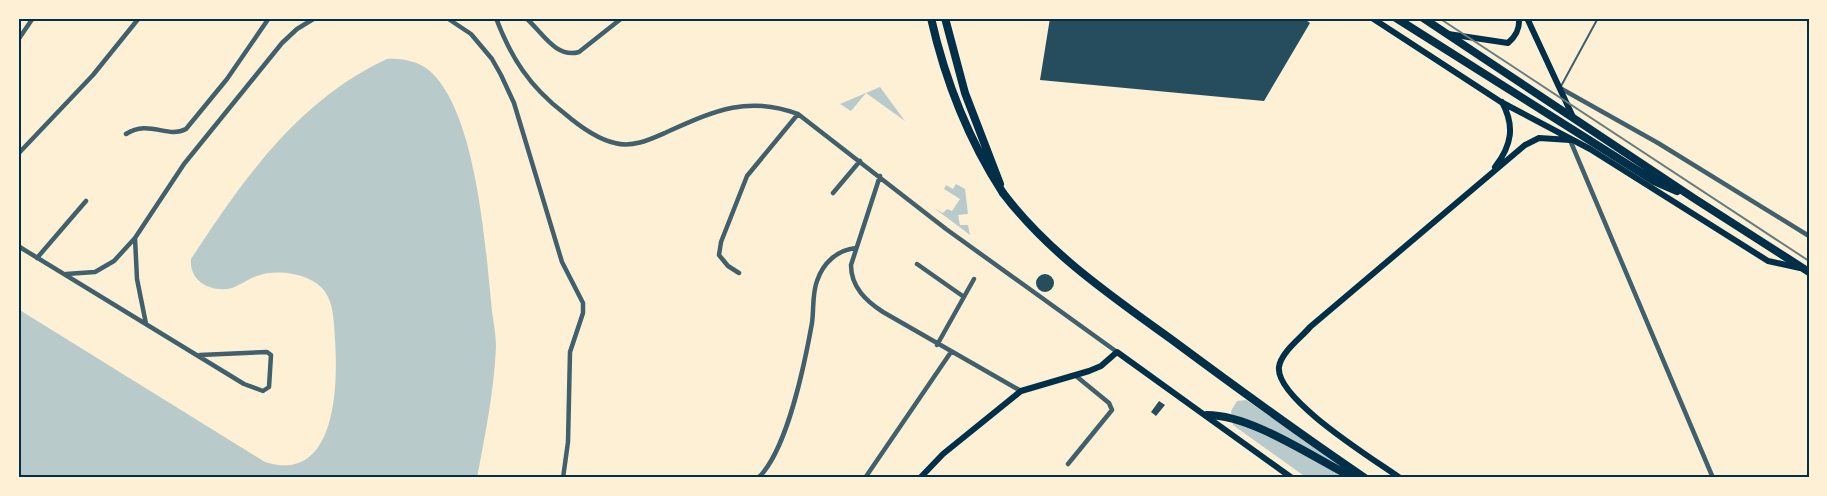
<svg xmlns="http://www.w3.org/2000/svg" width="1827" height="496" font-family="Lora,serif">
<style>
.green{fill:#b9caca}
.building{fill:#264d5e}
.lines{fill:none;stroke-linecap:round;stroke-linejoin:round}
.service{stroke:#3f606c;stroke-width:2}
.minor{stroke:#3f606c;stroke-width:4.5}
.secondary{stroke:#003049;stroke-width:6}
.trunk{stroke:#003049;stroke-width:8}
.motorway{stroke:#003049;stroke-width:8}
.rail{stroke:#657d81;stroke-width:2}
.neatline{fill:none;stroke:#003049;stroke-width:2}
</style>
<rect width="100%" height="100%" fill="#fdf0d5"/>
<!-- green -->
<path class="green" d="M 387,59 C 403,58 422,62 433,74 C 476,118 485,241 491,301 C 492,316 496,332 496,347 C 494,391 485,435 477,478 L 18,478 L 18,309 L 265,462 C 337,485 338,384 335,340 C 334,326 334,307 327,295 C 316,274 278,268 257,276 C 248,279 241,285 232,288 C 212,293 189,282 191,259 C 244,179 297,101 387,59 Z
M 880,87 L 905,121 L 866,93 L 851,111 L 840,104 Z
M 956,184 L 965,189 L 968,214 L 958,215 L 960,225 L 968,225 L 970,235 L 934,208 L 943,213 L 947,209 L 952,211 L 960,199 L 944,189 L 946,185 L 953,189 Z
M 1246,400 L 1362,478 L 1307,478 L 1233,425 L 1231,411 L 1237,401 Z"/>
<!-- building -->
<path class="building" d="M 1050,18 L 1303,18 L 1310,23 L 1264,101 L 1040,80 Z
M1036 283a9 9 0 1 1 18 0a9 9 0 1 1-18 0Z
M 1159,401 L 1165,405 L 1156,416 L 1151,412 Z"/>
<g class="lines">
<!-- service -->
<path class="service" d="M 1560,88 L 1598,18"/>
<!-- minor -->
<path class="minor" d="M 447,18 L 471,34 L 492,59 L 501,75 L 514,103 L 562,262 L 583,303 L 583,313 L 570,352 L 568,442 L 563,478
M 496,18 C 511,58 530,87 564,113 C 578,125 596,139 615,143 C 633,148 651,139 667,132 C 714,111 748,95 798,114 L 946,229 L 1117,352
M 526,18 C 542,32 556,59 579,52 L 622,18
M 18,40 L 33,18
M 1560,88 L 1658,143 L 1809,236
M 126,134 C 149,119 167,139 186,129 L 227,79 L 269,18
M 1570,140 L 1713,478
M 18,154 L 93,75 L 139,18
M 880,176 L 851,265 C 851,287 866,301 883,312 L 1021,391
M 833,193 L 860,161
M 135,238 L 137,279 L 146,324
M 18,246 L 244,384 L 263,391 L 269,387 L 271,355 L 267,352 L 200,355
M 37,258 L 86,201
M 917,264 L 964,297
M 739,273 L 728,266 L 719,255 L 721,242 L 747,176 L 798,114
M 66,274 L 95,272 L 114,261 L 135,238 L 184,164 L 282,43 L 297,29 L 315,18
M 937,345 L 974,279
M 1068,464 L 1112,410 L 1109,403 L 1076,376
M 758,478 C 787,451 805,362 812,323 C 814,309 812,294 817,281 C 823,263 837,250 856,248
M 865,478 L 951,352"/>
<!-- secondary -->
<path class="secondary" d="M 1372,18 L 1501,102 L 1590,149 L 1768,261 L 1800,268
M 1527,18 L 1573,117
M 1448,34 L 1508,43 C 1516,36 1520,29 1519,18
M 1495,167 C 1512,145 1515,126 1502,102
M 920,478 L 943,454 L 1021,391 L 1089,371 L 1101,366 L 1117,352 L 1292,478
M 1400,478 C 1375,460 1275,399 1279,367 C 1281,352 1301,338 1310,327 L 1525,145 L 1539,138 L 1570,140"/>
<!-- trunk -->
<path class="trunk" d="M 1003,193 C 1049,254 1113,297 1175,342 C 1237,388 1300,434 1365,478
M 1207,415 C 1252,415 1312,457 1354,478"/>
<!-- motorway -->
<path class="motorway" d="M 931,18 C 945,80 968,139 1003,193
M 945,18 L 965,93 L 1000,184
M 1396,18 L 1654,181 L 1677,191
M 1423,18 L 1695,199 L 1809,272"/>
<!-- rail -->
<path class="rail" d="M 1439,18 L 1809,261"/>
</g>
<!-- border -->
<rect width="1827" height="496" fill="none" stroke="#fdf0d5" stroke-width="39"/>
<rect x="20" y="20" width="1788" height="456" class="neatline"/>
</svg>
